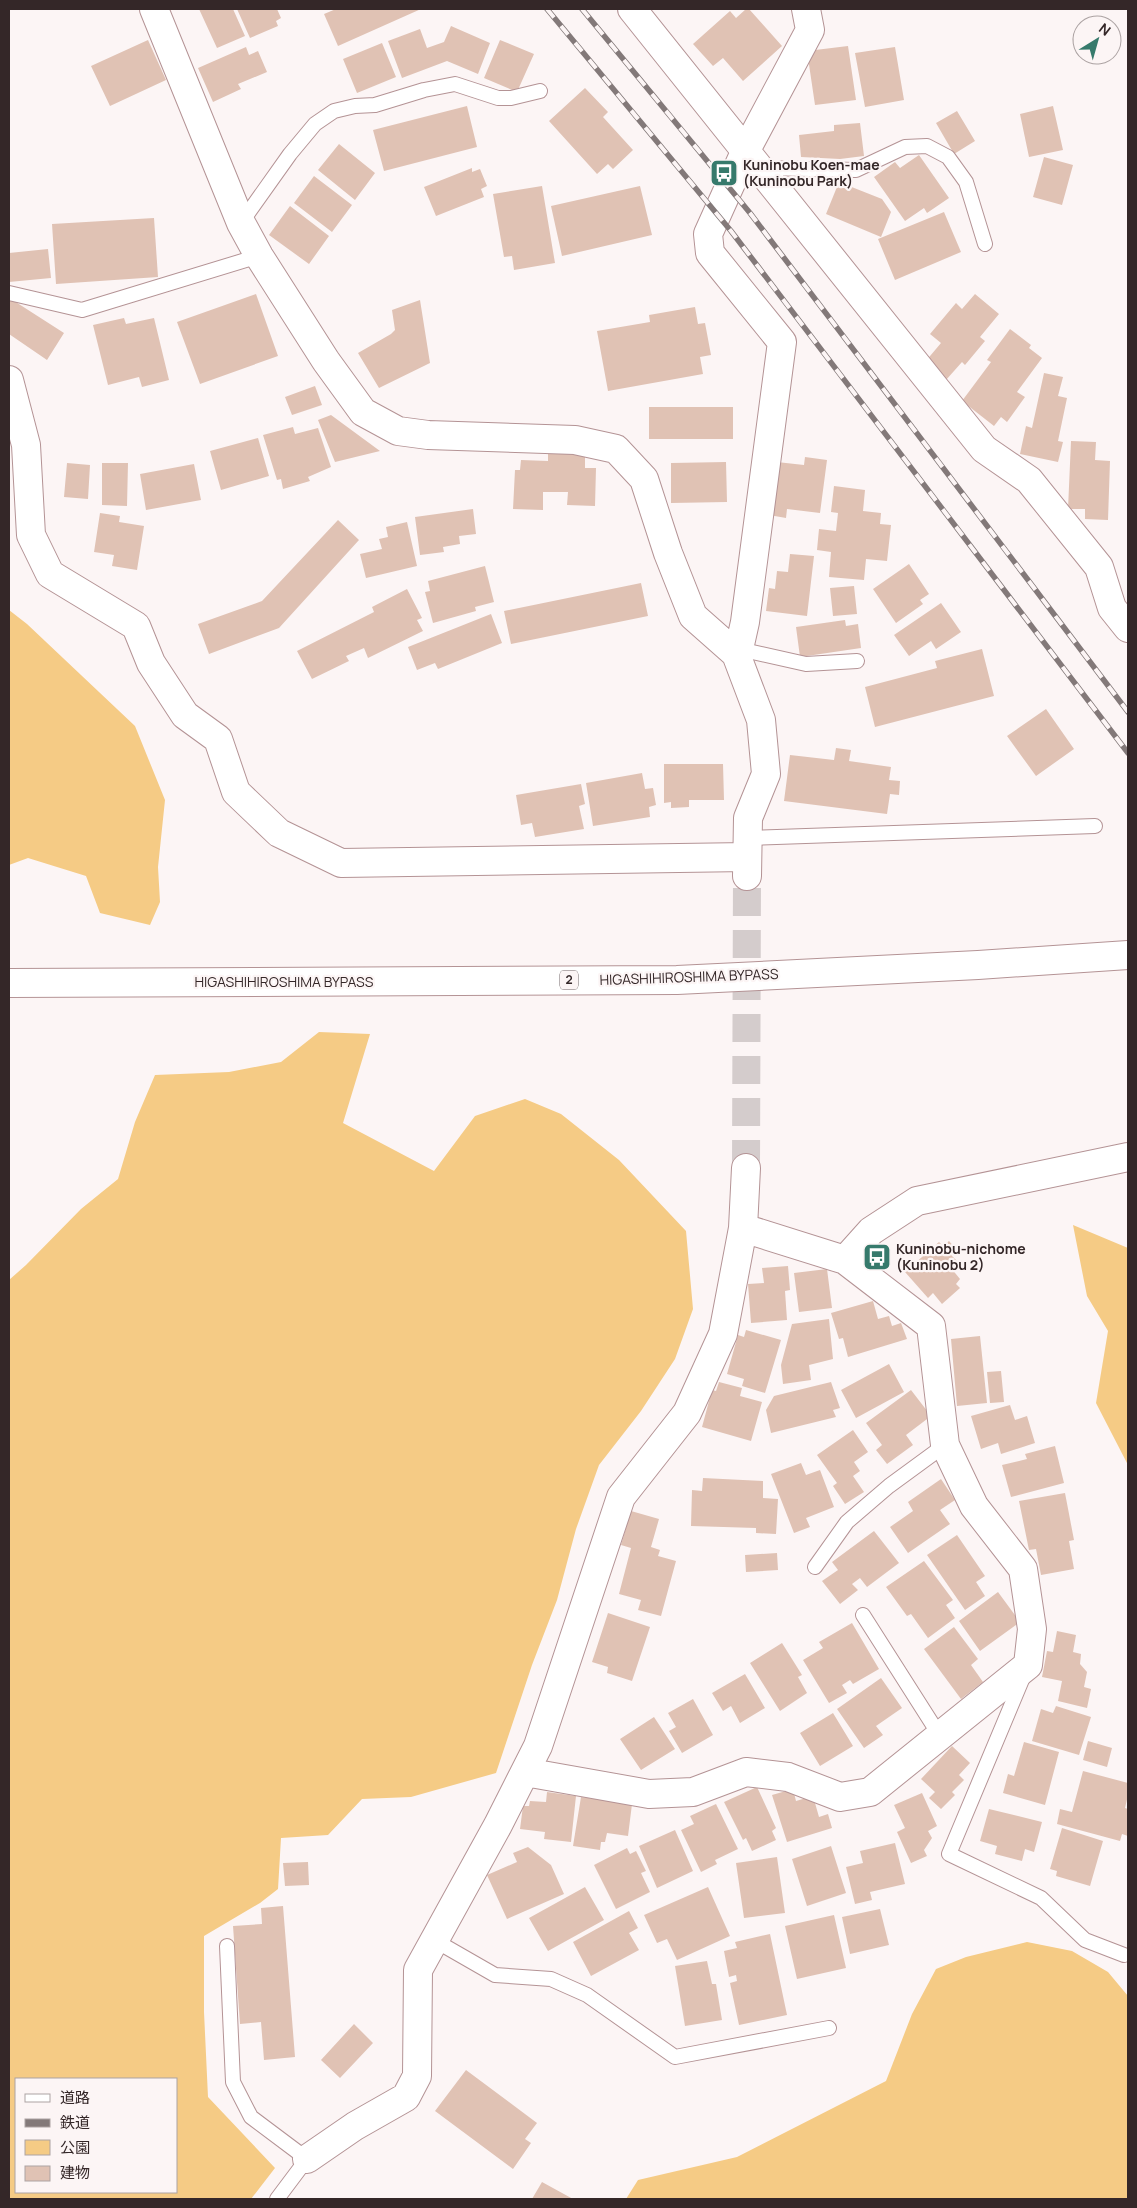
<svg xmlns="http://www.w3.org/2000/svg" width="1137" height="2208" font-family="Manrope,'Noto Sans JP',sans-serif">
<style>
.green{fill:#f5cb85;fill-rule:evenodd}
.building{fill:#e0c2b4}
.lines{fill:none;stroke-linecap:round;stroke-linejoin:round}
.street-tunnel{stroke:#d4cccc;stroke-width:28;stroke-dasharray:28 14;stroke-linecap:butt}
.lane-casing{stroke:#b49395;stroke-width:16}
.street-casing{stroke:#b49395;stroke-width:30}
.highway-casing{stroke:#b49395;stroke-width:30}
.lane{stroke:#fff;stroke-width:14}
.street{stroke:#fff;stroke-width:28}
.highway{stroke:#fff;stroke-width:28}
.rail-casing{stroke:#837979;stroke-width:5.5}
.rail{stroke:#fcf5f5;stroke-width:4;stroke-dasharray:11;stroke-linecap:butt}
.labels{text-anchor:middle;stroke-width:4.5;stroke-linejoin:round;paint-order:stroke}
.shield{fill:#fcf5f5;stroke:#706566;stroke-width:1}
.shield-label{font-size:12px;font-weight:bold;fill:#342728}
.poi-label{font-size:14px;font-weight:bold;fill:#342728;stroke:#fcf5f5;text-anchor:start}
.street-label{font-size:14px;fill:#342728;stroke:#fcf5f5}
</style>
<rect width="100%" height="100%" fill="#fcf5f5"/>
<!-- green -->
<path class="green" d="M 9,610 L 27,624 L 135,726 L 165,800 L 158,867 L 160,902 L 150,925 L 100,913 L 86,876 L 28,858 L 9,865 Z
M 319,1032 L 370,1034 L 343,1123 L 434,1171 L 475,1116 L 525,1099 L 561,1114 L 619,1160 L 686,1231 L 693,1309 L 675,1359 L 641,1411 L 599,1465 L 576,1529 L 557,1600 L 532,1665 L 496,1773 L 411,1797 L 362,1799 L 328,1835 L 281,1838 L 278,1889 L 260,1903 L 204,1936 L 204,2012 L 208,2097 L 275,2168 L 251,2199 L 9,2199 L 9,1280 L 26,1265 L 81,1209 L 118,1179 L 135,1122 L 155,1075 L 229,1072 L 281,1062 ZM 16,2079 L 176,2079 L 176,2192 L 16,2192 Z
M 1073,1225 L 1128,1248 L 1128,1465 L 1096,1403 L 1108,1331 L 1087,1296 Z
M 1027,1942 L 1072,1951 L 1108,1972 L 1128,1996 L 1128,2199 L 626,2199 L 638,2180 L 737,2157 L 886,2081 L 912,2014 L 936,1969 L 966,1957 Z"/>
<!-- building -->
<path class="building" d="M 199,9 L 233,9 L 245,36 L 217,48 Z
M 237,9 L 277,9 L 281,18 L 276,21 L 278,26 L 250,38 Z
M 336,9 L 421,9 L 338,46 L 324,14 Z
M 746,9 L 749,9 L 782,46 L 743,81 L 723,58 L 713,66 L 693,44 L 730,11 L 736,18 Z
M 451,26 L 490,43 L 478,74 L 447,61 L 402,78 L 388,41 L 420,29 L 427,48 L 444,42 Z
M 148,40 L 166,80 L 110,106 L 91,66 Z
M 500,40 L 534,54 L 517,92 L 484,78 Z
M 382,43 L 396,77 L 357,93 L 343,59 Z
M 848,46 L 856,100 L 815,105 L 807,51 Z
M 246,47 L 249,55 L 258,51 L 267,72 L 238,84 L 241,89 L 213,102 L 198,68 Z
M 895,47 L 904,100 L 865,107 L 855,53 Z
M 585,88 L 608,112 L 603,117 L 633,150 L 613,169 L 608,164 L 597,174 L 549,121 Z
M 467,106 L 477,147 L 384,171 L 373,130 Z
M 1053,106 L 1063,150 L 1029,157 L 1020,114 Z
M 957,111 L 975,141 L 954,154 L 936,123 Z
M 860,123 L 864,156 L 840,159 L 801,157 L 799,135 L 834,131 L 834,125 Z
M 339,144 L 375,173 L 355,200 L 318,170 Z
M 919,155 L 949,198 L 927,213 L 924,208 L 905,221 L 874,177 L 895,162 L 900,168 Z
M 1044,157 L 1073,165 L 1062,205 L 1033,197 Z
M 472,168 L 472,172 L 480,169 L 487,186 L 481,189 L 484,197 L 436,216 L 424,187 Z
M 314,176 L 352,205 L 332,232 L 294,203 Z
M 839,182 L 882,199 L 891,212 L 881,237 L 826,214 Z
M 542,186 L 555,263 L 514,270 L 512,256 L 504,257 L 493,194 Z
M 640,186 L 652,235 L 562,256 L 551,206 Z
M 290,206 L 329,236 L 309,264 L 269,235 Z
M 944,212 L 961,252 L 895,280 L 878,239 Z
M 154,218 L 158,277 L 56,284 L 52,224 Z
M 48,249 L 51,278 L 9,282 L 9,253 Z
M 256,294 L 278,356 L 200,384 L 177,322 Z
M 975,294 L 999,314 L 980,337 L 985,341 L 965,365 L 962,362 L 946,380 L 925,362 L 941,343 L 930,334 L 956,303 L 962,309 Z
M 11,299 L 64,333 L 47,360 L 9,334 L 9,302 Z
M 420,300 L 430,363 L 379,388 L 358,353 L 391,334 L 395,330 L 392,310 Z
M 695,307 L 698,324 L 705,323 L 711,355 L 700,357 L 703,374 L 608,391 L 597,331 L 650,322 L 649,315 Z
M 124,318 L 126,324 L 154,318 L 169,380 L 142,387 L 139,377 L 108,385 L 93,325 Z
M 1010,329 L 1031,345 L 1029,348 L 1042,358 L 1017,392 L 1025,397 L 1007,422 L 1001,417 L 994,426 L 962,401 L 991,362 L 987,360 Z
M 1044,373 L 1063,377 L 1058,396 L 1067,398 L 1058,441 L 1063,442 L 1058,462 L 1020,454 L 1026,426 L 1032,428 Z
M 315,386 L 322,405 L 292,415 L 285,397 Z
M 649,407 L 733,407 L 733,439 L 649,439 Z
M 331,415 L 380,451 L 335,462 L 318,420 Z
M 293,427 L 295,434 L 318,428 L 331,467 L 308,477 L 310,481 L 283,489 L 281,479 L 277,480 L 263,435 Z
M 258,438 L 269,476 L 221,490 L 210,451 Z
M 1071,441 L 1096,442 L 1095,460 L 1110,461 L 1108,520 L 1085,519 L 1085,509 L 1068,509 Z
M 548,453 L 585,455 L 585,468 L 596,468 L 595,506 L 567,505 L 568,492 L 543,492 L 543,510 L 513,509 L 515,470 L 520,470 L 521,460 L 548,461 Z
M 805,457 L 827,460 L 820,513 L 787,509 L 786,518 L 769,515 L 777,462 L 804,465 Z
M 726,462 L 727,502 L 671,503 L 671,463 Z
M 67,463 L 90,465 L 88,499 L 64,497 Z
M 102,463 L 128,463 L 127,506 L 102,505 Z
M 194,464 L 201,500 L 146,510 L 140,474 Z
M 834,486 L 865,490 L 863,511 L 881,513 L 880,524 L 891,525 L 887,561 L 866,559 L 864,580 L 829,577 L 831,552 L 817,550 L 819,529 L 836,531 L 838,513 L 831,512 Z
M 473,509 L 476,534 L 459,536 L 460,544 L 443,547 L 444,552 L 420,555 L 415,517 Z
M 100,513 L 120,516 L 119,522 L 144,526 L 137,570 L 112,566 L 114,555 L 94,552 Z
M 338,520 L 359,540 L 279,628 L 209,654 L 198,624 L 262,601 Z
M 407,522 L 417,566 L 366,578 L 360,554 L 382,549 L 379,539 L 388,537 L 386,527 Z
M 790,554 L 814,556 L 807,616 L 766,611 L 769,588 L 775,589 L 777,571 L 788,572 Z
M 909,564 L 929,594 L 920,600 L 923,604 L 896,623 L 873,589 Z
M 485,566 L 494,602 L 475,607 L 476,611 L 433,623 L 425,592 L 430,591 L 428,581 Z
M 641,583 L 648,616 L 511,644 L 504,611 Z
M 854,586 L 857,614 L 833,616 L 830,588 Z
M 407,589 L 422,618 L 417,620 L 423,631 L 368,658 L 364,648 L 346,656 L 349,661 L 312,679 L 297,651 L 374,612 L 372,607 Z
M 941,603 L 961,632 L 936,649 L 931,641 L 909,656 L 894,635 Z
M 491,614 L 502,643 L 438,669 L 435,663 L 417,670 L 408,647 Z
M 845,620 L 846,626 L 858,624 L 861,648 L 800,657 L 796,627 Z
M 982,649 L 994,696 L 875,727 L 865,687 L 937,668 L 935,661 Z
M 1046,709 L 1074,749 L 1036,776 L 1007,736 Z
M 836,748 L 851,750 L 849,761 L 891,767 L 889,780 L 900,781 L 899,795 L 890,794 L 887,814 L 784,801 L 790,755 L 834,760 Z
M 664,764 L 723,764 L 724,800 L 689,800 L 689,807 L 671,808 L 671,802 L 664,803 Z
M 642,773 L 645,789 L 653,788 L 656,805 L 649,807 L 650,817 L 593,826 L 586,783 Z
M 581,784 L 585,804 L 579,806 L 584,829 L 535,837 L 532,823 L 521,825 L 516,795 Z
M 949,1241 L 956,1249 L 950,1254 L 958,1262 L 951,1268 L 960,1279 L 956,1284 L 960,1288 L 942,1304 L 933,1293 L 928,1298 L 905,1272 L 939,1242 L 943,1246 Z
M 788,1266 L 790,1290 L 785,1291 L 787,1320 L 751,1323 L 748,1284 L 764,1283 L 762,1268 Z
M 827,1269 L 832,1308 L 799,1312 L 794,1273 Z
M 873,1301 L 878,1319 L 889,1316 L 892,1326 L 901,1323 L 907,1339 L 848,1357 L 843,1338 L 839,1339 L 831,1313 Z
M 829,1319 L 833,1359 L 809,1365 L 811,1380 L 783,1384 L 781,1365 L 792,1324 Z
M 746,1330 L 781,1340 L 765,1393 L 742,1386 L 744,1379 L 727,1374 L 738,1335 L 744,1337 Z
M 980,1336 L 987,1403 L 957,1406 L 951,1339 Z
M 889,1364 L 904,1392 L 856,1418 L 841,1390 Z
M 1001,1371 L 1004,1402 L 990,1403 L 987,1372 Z
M 719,1382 L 742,1388 L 740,1396 L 762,1402 L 751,1441 L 702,1427 L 712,1390 L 716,1391 Z
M 831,1382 L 840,1408 L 833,1410 L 836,1417 L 771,1433 L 766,1410 L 774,1396 Z
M 911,1390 L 931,1416 L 906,1435 L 913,1445 L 887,1464 L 876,1450 L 882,1445 L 866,1423 Z
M 1010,1405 L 1015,1420 L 1027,1416 L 1035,1443 L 1001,1454 L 998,1443 L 981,1449 L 971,1416 Z
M 853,1430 L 868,1452 L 854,1462 L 860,1471 L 853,1476 L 864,1492 L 845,1504 L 833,1486 L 837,1483 L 817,1455 Z
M 1055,1446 L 1064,1483 L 1011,1497 L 1002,1465 L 1027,1459 L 1025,1454 Z
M 801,1463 L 806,1475 L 820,1470 L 834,1507 L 806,1518 L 810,1527 L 794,1533 L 771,1474 Z
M 703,1478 L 763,1481 L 763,1498 L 778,1499 L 776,1534 L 756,1533 L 756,1528 L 691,1526 L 692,1490 L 702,1491 Z
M 941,1479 L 955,1500 L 940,1510 L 950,1524 L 908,1553 L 890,1527 L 913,1511 L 908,1502 Z
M 1065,1493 L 1074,1540 L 1069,1541 L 1074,1569 L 1041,1575 L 1036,1549 L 1029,1550 L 1019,1501 Z
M 631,1511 L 659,1519 L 651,1547 L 660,1550 L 658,1556 L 676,1561 L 661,1616 L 638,1610 L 641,1600 L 619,1594 L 631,1548 L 621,1545 Z
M 874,1531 L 899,1563 L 867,1587 L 860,1578 L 852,1584 L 858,1590 L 840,1604 L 822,1581 L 838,1570 L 832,1562 Z
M 957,1535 L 985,1576 L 976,1582 L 985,1596 L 965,1610 L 927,1555 Z
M 777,1553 L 778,1570 L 746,1572 L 745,1555 Z
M 924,1561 L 953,1600 L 946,1605 L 955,1618 L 928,1638 L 911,1614 L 907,1616 L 886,1587 Z
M 998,1592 L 1020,1622 L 980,1651 L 959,1621 Z
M 608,1613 L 650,1627 L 632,1681 L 607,1673 L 608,1667 L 592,1662 Z
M 852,1623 L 879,1669 L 853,1684 L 850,1680 L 842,1685 L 847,1693 L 829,1703 L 803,1660 L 823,1648 L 819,1642 Z
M 954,1627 L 978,1659 L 971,1665 L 983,1682 L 961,1699 L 924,1649 Z
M 1057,1631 L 1076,1635 L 1073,1652 L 1081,1654 L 1080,1664 L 1087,1672 L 1084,1687 L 1091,1689 L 1087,1708 L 1058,1701 L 1062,1681 L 1042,1677 L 1047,1651 L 1053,1652 Z
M 782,1643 L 802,1675 L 798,1677 L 807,1693 L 780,1711 L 750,1663 Z
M 745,1674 L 765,1708 L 740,1723 L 731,1706 L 723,1711 L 712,1693 Z
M 881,1678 L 902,1708 L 876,1726 L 883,1735 L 864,1748 L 837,1709 Z
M 693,1699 L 713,1735 L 682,1753 L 669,1731 L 676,1727 L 668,1713 Z
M 1056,1706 L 1091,1717 L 1079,1755 L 1032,1741 L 1041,1709 L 1053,1713 Z
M 833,1713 L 853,1746 L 820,1766 L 800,1733 Z
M 654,1717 L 675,1749 L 641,1770 L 620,1739 Z
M 1088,1741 L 1112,1748 L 1107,1767 L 1083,1760 Z
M 1024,1742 L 1059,1752 L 1045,1805 L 1003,1793 L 1008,1774 L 1014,1776 Z
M 952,1746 L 970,1763 L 959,1775 L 964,1780 L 952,1792 L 955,1795 L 941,1809 L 929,1798 L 935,1792 L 921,1779 Z
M 1083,1771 L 1128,1783 L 1128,1795 L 1125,1808 L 1128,1809 L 1128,1836 L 1122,1834 L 1120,1841 L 1057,1824 L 1060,1809 L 1072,1812 Z
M 757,1787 L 776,1828 L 772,1831 L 776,1840 L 752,1851 L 746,1838 L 743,1840 L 724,1802 Z
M 793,1789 L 796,1801 L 813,1796 L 819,1817 L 828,1814 L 832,1828 L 787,1842 L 772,1795 Z
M 547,1792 L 576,1796 L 571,1842 L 544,1839 L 545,1832 L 520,1829 L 523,1806 L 529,1806 L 530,1801 L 546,1802 Z
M 922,1793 L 937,1826 L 928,1831 L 932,1838 L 924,1850 L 927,1856 L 911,1863 L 897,1832 L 905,1828 L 894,1805 Z
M 581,1797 L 632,1804 L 628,1836 L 607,1833 L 605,1842 L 601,1842 L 600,1850 L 573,1846 Z
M 716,1804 L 738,1849 L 715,1860 L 717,1864 L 701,1872 L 681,1830 L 694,1824 L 690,1816 Z
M 989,1809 L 1042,1822 L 1034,1852 L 1025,1849 L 1022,1861 L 995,1854 L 997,1846 L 980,1841 Z
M 1062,1828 L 1103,1841 L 1090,1886 L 1056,1876 L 1057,1871 L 1050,1869 Z
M 675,1830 L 693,1871 L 657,1888 L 639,1846 Z
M 895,1843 L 905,1884 L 870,1892 L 872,1900 L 855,1904 L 846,1867 L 863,1863 L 860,1851 Z
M 831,1846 L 846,1893 L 807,1906 L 792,1859 Z
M 528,1847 L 551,1865 L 564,1894 L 507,1919 L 487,1875 L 517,1862 L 513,1853 Z
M 627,1848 L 630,1854 L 636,1851 L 646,1871 L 641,1873 L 650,1892 L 616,1909 L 594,1865 Z
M 777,1857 L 785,1913 L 744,1918 L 736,1863 Z
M 308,1862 L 309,1885 L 285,1886 L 283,1863 Z
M 585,1887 L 604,1920 L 548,1951 L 529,1918 Z
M 708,1887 L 730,1936 L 677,1960 L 667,1939 L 657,1943 L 644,1915 Z
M 283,1906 L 295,2057 L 264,2060 L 261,2022 L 240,2024 L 233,1926 L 262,1924 L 261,1908 Z
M 880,1909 L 889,1945 L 850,1954 L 842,1917 Z
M 629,1911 L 638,1928 L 629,1933 L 639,1950 L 591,1976 L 573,1942 Z
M 834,1915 L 846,1968 L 797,1979 L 785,1926 Z
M 770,1934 L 787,2015 L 739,2025 L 730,1983 L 737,1981 L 736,1975 L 729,1977 L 724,1951 L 737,1948 L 735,1942 Z
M 707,1961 L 712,1984 L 716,1984 L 722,2020 L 685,2026 L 675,1966 Z
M 354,2024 L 373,2043 L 340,2078 L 321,2060 Z
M 466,2070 L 537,2123 L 525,2139 L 531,2143 L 513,2169 L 435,2111 Z
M 542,2182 L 573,2199 L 532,2199 Z"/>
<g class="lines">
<!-- street-tunnel -->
<path class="street-tunnel" d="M 746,1168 L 747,876"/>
<defs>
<path id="lane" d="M 759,168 L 856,170 L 905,147 L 927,146 L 948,157 L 966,182 L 985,244
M 241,223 L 290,154 L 315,124 L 334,111 L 355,106 L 375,105 L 424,90 L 455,84 L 498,98 L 511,98 L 540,91
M 9,293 L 82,310 L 259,256
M 739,649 L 806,664 L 857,661
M 747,838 L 1095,826
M 815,1567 L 847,1522 L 889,1486 L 945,1445
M 863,1615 L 940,1736
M 1024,1675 L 949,1854 L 1041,1898 L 1085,1940 L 1124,1955
M 434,1940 L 495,1975 L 551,1979 L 587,1995 L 675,2057 L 829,2028
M 227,1946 L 233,2082 L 251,2117 L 307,2159 L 277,2199"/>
<path id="street" d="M 154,9 L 241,223 L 259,256 L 326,361 L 363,412 L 398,431 L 428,435 L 575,440 L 616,449 L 644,479 L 668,553 L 693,616 L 736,654 L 761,720 L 766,774 L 748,818 L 747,876
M 632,9 L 984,449 L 1029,480 L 1099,567 L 1112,608 L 1128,628
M 9,380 L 26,445 L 31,535 L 50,574 L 136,626 L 151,663 L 185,715 L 218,739 L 236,792 L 279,833 L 341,863 L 747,857
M 736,654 L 739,649 L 745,622 L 782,342 L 710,253 L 708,234 L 745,152 L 810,30 L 806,9
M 845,1260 L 871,1231 L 917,1201 L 1128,1157
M 525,1772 L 649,1794 L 693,1792 L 746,1772 L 788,1777 L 840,1797 L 870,1792 L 1028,1665 L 1032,1629 L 1023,1569 L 974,1506 L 945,1445 L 931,1326 L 845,1260 L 743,1228
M 307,2159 L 355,2126 L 406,2097 L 417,2076 L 418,1970 L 498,1825 L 538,1746 L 621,1497 L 687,1413 L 723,1334 L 743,1228 L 746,1168"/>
<path id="highway" d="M 9,983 L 677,980 L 978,965 L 1128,955"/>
</defs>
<!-- lane casing -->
<use href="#lane" class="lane-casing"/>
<!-- street casing -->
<use href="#street" class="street-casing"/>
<!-- highway casing -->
<use href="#highway" class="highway-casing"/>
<!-- lane -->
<use href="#lane" class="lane"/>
<!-- street -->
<use href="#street" class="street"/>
<!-- highway -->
<use href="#highway" class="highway"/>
<defs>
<path id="rail" d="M 547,9 L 731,231 L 1128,753
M 582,9 L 750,213 L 1128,712"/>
</defs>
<!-- rail casing -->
<use href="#rail" class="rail-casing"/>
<!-- rail -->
<use href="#rail" class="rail"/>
</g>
<!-- icons -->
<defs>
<symbol id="bus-square" viewBox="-11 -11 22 22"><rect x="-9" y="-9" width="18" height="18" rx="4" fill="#367a6c" stroke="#fcf5f5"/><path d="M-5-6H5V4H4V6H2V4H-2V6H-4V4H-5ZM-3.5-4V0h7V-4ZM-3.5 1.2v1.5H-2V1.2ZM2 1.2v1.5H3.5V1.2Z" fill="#fff"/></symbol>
</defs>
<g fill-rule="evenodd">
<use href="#bus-square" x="708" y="157" width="32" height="32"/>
<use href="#bus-square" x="861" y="1241" width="32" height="32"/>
</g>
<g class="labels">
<!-- shield labels -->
<rect class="shield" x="560" y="970.5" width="18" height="19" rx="4"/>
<g class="shield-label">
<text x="569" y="984">2</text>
</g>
<!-- poi labels -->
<g class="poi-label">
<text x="743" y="170">Kuninobu Koen-mae<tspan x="743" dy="16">(Kuninobu Park)</tspan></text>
<text x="896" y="1254">Kuninobu-nichome<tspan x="896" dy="16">(Kuninobu 2)</tspan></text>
</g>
<!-- street labels -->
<g class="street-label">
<text transform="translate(689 977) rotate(-2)" y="5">HIGASHIHIROSHIMA BYPASS</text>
<text x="284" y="987">HIGASHIHIROSHIMA BYPASS</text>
</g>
</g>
<!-- border -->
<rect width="1137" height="2208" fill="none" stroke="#342728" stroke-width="20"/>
<!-- legend -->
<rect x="15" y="2078" width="162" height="115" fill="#fcf5f5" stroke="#aca3a3"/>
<rect x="25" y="2094" width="25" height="8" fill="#ffffff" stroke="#aca3a3"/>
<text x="60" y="2103" font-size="15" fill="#342728">道路</text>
<rect x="25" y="2119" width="25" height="8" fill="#837979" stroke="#aca3a3"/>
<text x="60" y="2128" font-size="15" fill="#342728">鉄道</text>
<rect x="25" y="2140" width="25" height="15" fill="#f5cb85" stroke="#aca3a3"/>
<text x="60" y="2153" font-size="15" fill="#342728">公園</text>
<rect x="25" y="2166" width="25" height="15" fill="#e0c2b4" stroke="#aca3a3"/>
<text x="60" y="2178" font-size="15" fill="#342728">建物</text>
<!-- north arrow -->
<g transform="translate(1097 40) rotate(37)"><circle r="24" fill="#fcf5f5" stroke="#aca3a3"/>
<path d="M0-4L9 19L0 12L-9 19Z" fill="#367a6c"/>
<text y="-8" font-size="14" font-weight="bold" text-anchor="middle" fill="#342728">N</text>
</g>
</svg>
